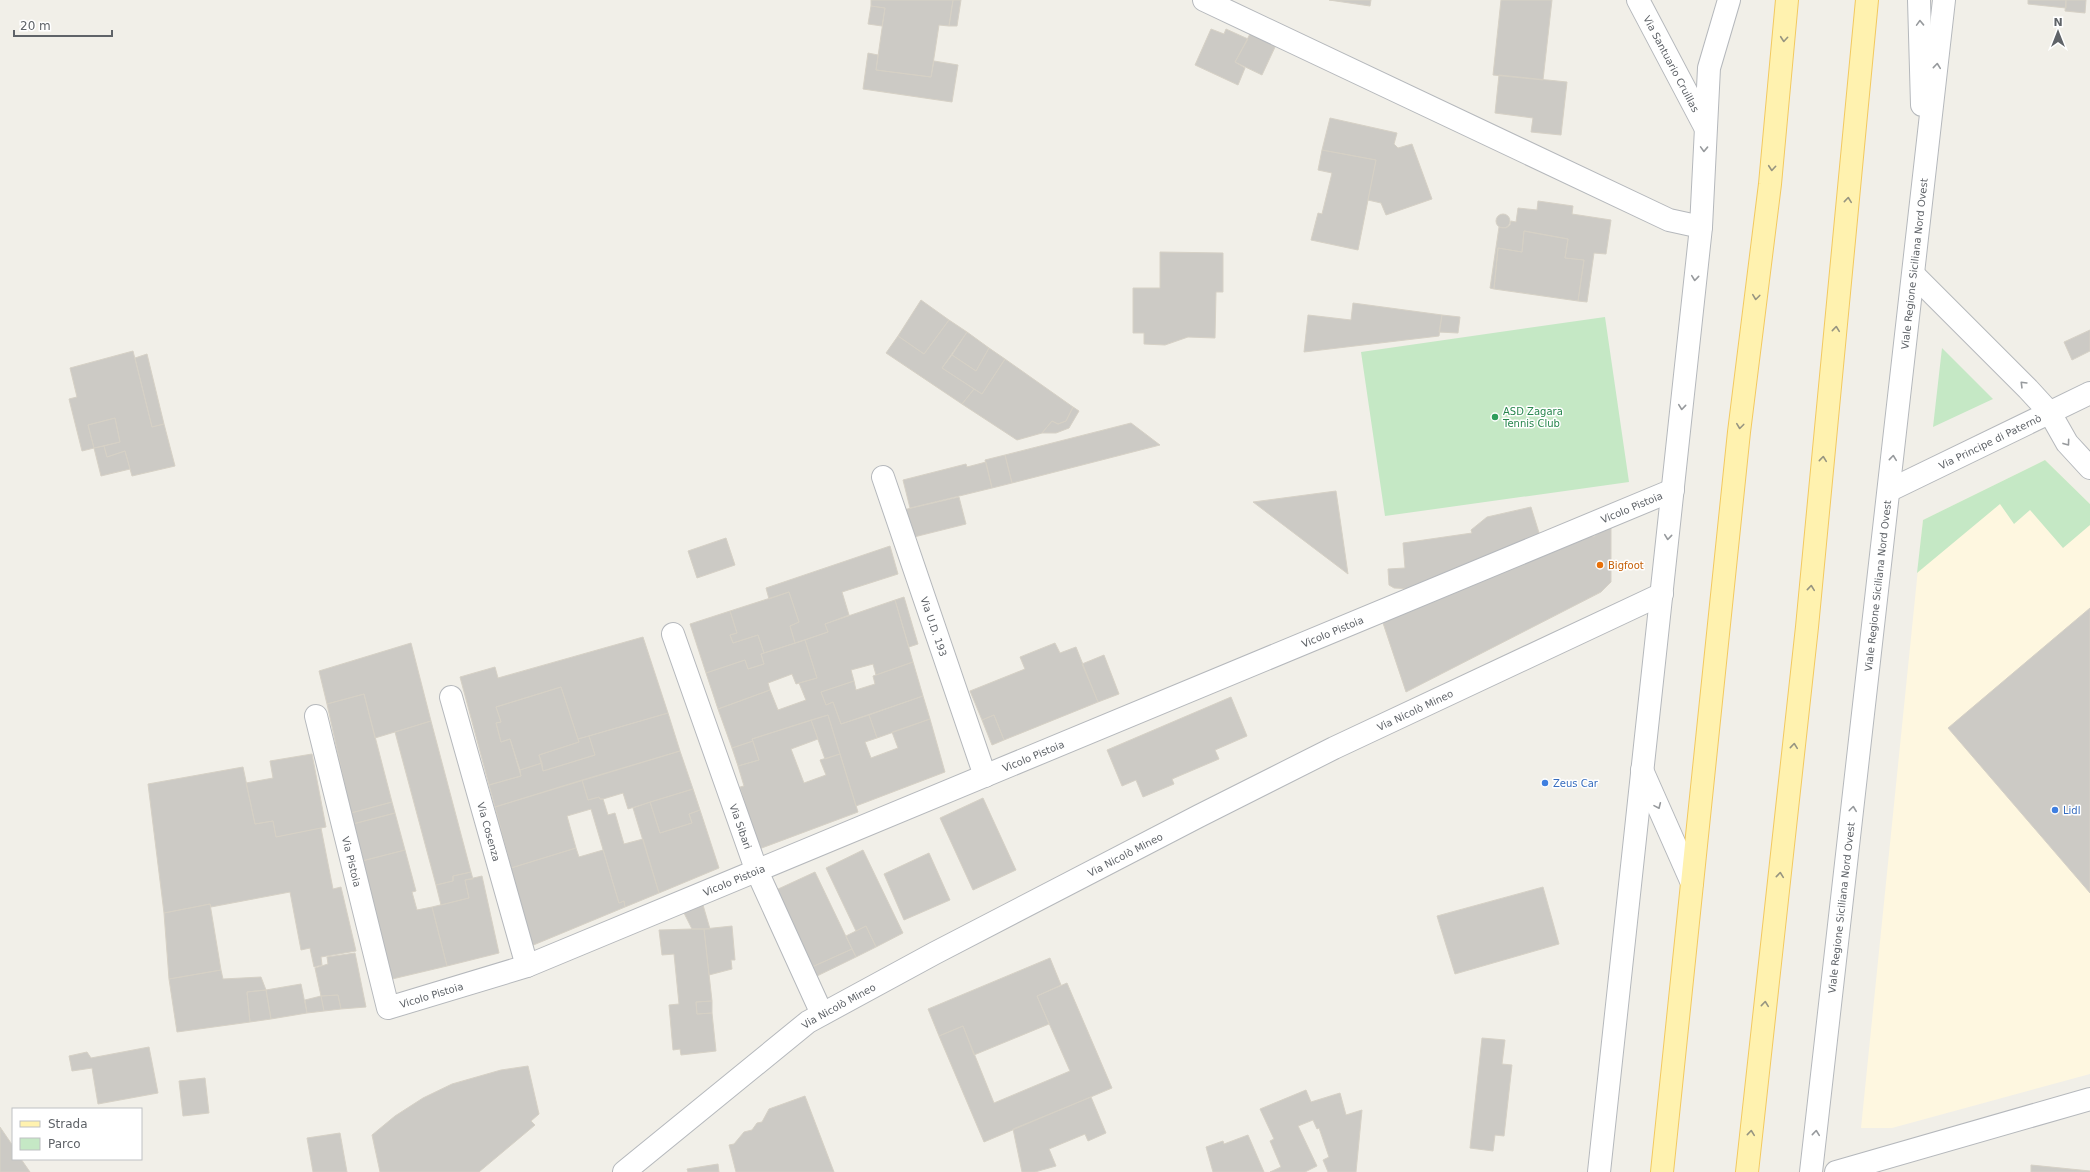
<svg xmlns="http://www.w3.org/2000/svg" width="2090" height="1172" font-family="'DejaVu Sans',sans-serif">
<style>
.commercial{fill:#fef7e0}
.green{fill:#c5e8c5}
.building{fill:#cccac5;stroke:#d6d1c6}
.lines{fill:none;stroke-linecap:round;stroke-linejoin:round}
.minor-casing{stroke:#b5b8bc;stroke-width:24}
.tertiary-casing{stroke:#b5b8bc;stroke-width:24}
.primary-casing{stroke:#f2c960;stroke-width:24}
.minor{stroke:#fff;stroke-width:22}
.tertiary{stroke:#fff;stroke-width:22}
.primary{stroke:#fff2af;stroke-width:22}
.oneway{stroke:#979a9d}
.oneway2{stroke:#979581}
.leisure-dot{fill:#2e9e5b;stroke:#fff;stroke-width:1.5}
.food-dot{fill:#e8710a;stroke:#fff;stroke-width:1.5}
.shop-dot{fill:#3f7fe0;stroke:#fff;stroke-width:1.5}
.labels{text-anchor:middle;stroke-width:3;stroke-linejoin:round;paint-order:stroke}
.street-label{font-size:10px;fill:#5f6368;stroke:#fff}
.leisure-label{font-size:10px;fill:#27864d;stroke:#fff;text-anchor:start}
.food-label{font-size:10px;fill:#c56008;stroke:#fff;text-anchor:start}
.shop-label{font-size:10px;fill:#366cbe;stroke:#fff;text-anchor:start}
</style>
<rect width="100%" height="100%" fill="#f1efe8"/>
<!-- commercial -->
<path class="commercial" d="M 2045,460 L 2090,504 L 2090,1074 L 1892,1128 L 1861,1128 L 1923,520 Z"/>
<!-- green -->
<path class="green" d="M 1605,317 L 1629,482 L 1385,516 L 1361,352 Z
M 1942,348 L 1993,399 L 1933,427 Z
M 2045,460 L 2090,504 L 2090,525 L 2063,548 L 2030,510 L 2014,524 L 2000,504 L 1917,573 L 1923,520 Z"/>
<!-- building -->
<path class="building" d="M 871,0 L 953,0 L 949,26 L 939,25 L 931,77 L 876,70 L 885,8 L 871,6 Z
M 953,0 L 961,0 L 957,26 L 949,26 Z
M 1329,0 L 1371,0 L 1370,6 Z
M 1501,0 L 1552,0 L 1543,80 L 1493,75 Z
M 2028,0 L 2066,0 L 2066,8 L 2028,4 Z
M 2066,0 L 2086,0 L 2085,13 L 2065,11 Z
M 871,6 L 885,8 L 882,26 L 868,24 Z
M 1211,29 L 1224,34 L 1226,29 L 1248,39 L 1235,62 L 1245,68 L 1238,85 L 1195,65 Z
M 1250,34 L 1276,45 L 1262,75 L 1235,62 Z
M 868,53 L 878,55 L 876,70 L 931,77 L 934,61 L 958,65 L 952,102 L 863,89 Z
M 1499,75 L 1567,82 L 1561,135 L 1531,132 L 1533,118 L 1495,113 Z
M 1330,118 L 1397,133 L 1394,144 L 1398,148 L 1412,144 L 1432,199 L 1386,215 L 1381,203 L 1368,200 L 1376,160 L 1322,150 Z
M 1322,150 L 1376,160 L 1358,250 L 1311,240 L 1318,213 L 1322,214 L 1332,173 L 1318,170 Z
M 1538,201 L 1573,206 L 1572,214 L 1611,220 L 1606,254 L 1594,253 L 1587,302 L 1578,301 L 1584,260 L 1565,258 L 1568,239 L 1524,231 L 1522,252 L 1498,248 L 1494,289 L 1490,288 L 1499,227 L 1506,228 L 1510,225 L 1511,221 L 1516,222 L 1518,208 L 1537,210 Z
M1496 221a7 7 0 1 1 14 0a7 7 0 1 1-14 0Z
M 1524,231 L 1568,239 L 1565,258 L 1584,260 L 1578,301 L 1494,289 L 1498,248 L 1522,252 Z
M 1160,252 L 1223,253 L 1223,292 L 1216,292 L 1215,338 L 1188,337 L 1165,345 L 1144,344 L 1144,333 L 1133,333 L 1133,288 L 1160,288 Z
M 921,300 L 949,320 L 924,354 L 898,336 Z
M 1353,303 L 1442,315 L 1439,336 L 1304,352 L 1308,315 L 1351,320 Z
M 1442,315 L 1460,317 L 1458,333 L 1439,332 Z
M 949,320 L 967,332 L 942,368 L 974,389 L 962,404 L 886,353 L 898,336 L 924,354 Z
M 2090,330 L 2090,351 L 2072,360 L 2064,342 Z
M 967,332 L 989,348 L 976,371 L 952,355 Z
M 989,348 L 1005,359 L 982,394 L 942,368 L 952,355 L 976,371 Z
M 133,351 L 152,427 L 164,424 L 175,466 L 132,476 L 125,451 L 107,457 L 104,446 L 120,442 L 115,418 L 88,425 L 94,448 L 82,451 L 69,399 L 77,397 L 70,368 Z
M 147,354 L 164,424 L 152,427 L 135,358 Z
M 1005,359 L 1073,407 L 1066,421 L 1058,424 L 1052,421 L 1042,433 L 1017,440 L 962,404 L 974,389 L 982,394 Z
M 1073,407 L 1079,411 L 1069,428 L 1056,433 L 1042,433 L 1052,421 L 1058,424 L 1066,421 Z
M 115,418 L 120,442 L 94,448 L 88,425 Z
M 1131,423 L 1160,445 L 1012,483 L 1005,455 Z
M 104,446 L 107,457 L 125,451 L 130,469 L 101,476 L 94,448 Z
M 1005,455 L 1012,483 L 992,488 L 985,460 Z
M 986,462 L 992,488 L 910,508 L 903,480 L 966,464 L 967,467 Z
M 1336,491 L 1348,574 L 1253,502 Z
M 959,497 L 966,524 L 910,538 L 903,510 Z
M 1531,507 L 1540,536 L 1415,589 L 1394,588 L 1389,585 L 1388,569 L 1405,568 L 1403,543 L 1472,533 L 1471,530 L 1487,517 Z
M 1611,525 L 1611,582 L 1601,592 L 1406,692 L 1382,620 L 1592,531 L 1593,537 Z
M 726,538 L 735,565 L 697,578 L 688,551 Z
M 890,546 L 898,574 L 842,592 L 849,615 L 825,624 L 828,632 L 795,643 L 790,626 L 799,622 L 789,592 L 769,599 L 766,588 Z
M 789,592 L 799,622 L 790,626 L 795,643 L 764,653 L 758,635 L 733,643 L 730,635 L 737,633 L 730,611 Z
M 904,597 L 918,644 L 909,647 L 895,600 Z
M 895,600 L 913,662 L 876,675 L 873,664 L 851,670 L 854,681 L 821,692 L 826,705 L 833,702 L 841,724 L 869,715 L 877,738 L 865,742 L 871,758 L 898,748 L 892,732 L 930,719 L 945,772 L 856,806 L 828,715 L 752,739 L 753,741 L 732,748 L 718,709 L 770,690 L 778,710 L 806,700 L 799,683 L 817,678 L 805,640 L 828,632 L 825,624 Z
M 2090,608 L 2090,893 L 1948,728 Z
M 730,611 L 737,633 L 730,635 L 733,643 L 758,635 L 764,653 L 761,654 L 764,664 L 748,669 L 745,660 L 706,673 L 690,624 Z
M 643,637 L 668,713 L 578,739 L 561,687 L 496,707 L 501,722 L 496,723 L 501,742 L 510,739 L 521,776 L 489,785 L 460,677 L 495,667 L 498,678 Z
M 805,640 L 817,678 L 796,684 L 792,674 L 768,683 L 770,690 L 718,709 L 706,673 L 745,660 L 748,669 L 764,664 L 761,654 Z
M 411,643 L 431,721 L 375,738 L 364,694 L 327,704 L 319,671 Z
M 1055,643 L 1060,653 L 1076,647 L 1098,702 L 1004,740 L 994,715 L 982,720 L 970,691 L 1025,669 L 1020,657 Z
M 1104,655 L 1119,694 L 1098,702 L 1082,664 Z
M 913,662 L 923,696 L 841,724 L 833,702 L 826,705 L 821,692 L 854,681 L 856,690 L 875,684 L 873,676 Z
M 561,687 L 579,742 L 539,755 L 542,763 L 520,770 L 510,739 L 501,742 L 496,723 L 501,722 L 496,707 Z
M 364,694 L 392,802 L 351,813 L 327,704 Z
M 923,696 L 930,719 L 877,738 L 869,715 Z
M 1231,697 L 1247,736 L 1215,750 L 1219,759 L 1172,779 L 1174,784 L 1143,797 L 1136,780 L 1122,786 L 1107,750 Z
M 668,713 L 680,751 L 495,807 L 489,785 L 521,776 L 520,770 L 542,763 L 543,771 L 595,755 L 589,736 Z
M 828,715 L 840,754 L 825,759 L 811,720 Z
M 994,715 L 1004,740 L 992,745 L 982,720 Z
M 811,720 L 818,739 L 791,749 L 804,783 L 826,775 L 820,760 L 840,754 L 858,812 L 759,849 L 740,787 L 744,786 L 738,766 L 759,760 L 752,739 Z
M 431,721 L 471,872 L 453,876 L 453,881 L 436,885 L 395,732 Z
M 589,736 L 595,755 L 543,771 L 539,755 L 579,742 L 578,739 Z
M 753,741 L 759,760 L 738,766 L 732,748 Z
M 680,751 L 693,789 L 628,809 L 623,793 L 603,799 L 600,799 L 599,797 L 588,800 L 582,780 Z
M 312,754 L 326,827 L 276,837 L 273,821 L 255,824 L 246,783 L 273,778 L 270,761 Z
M 243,767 L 255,824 L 273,821 L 276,837 L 321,828 L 333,889 L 341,887 L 356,951 L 321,957 L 322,965 L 314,967 L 310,948 L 301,950 L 290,892 L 211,907 L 210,904 L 164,913 L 148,784 Z
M 582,780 L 588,800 L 599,797 L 600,799 L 603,799 L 608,815 L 615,813 L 624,844 L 643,839 L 659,893 L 625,907 L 624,901 L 619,903 L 591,809 L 567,816 L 576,848 L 511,868 L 495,807 Z
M 693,789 L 700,810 L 689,814 L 692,823 L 660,833 L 650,802 Z
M 983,798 L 1016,870 L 973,890 L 940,818 Z
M 392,802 L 395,813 L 353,824 L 351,813 Z
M 650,802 L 660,833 L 692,823 L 689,814 L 700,810 L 719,868 L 659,893 L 633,808 Z
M 395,813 L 405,850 L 362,861 L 353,824 Z
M 576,848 L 579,857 L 603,850 L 619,903 L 624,901 L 625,907 L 531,946 L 511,868 Z
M 405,850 L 416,891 L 412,892 L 417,910 L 432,907 L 447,966 L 388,980 L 362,861 Z
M 863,850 L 903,933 L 876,947 L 866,926 L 856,931 L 826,868 Z
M 929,853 L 950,900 L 904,920 L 884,874 Z
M 471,872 L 473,879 L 465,880 L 469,898 L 441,905 L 436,885 L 453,881 L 453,876 Z
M 815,872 L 852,949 L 812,967 L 776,890 Z
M 482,876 L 499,953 L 447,966 L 432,907 L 469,898 L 465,880 Z
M 1543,887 L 1559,944 L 1455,974 L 1437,916 Z
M 210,904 L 221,970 L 169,979 L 164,913 Z
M 703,905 L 710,929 L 692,929 L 684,913 Z
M 732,926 L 735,960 L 731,960 L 732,969 L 709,975 L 704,929 Z
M 866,926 L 876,947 L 856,957 L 846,936 Z
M 692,929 L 704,929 L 712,1001 L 696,1002 L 697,1014 L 712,1013 L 716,1051 L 681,1055 L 680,1049 L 673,1050 L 669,1005 L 679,1004 L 674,954 L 662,955 L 659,930 Z
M 852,949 L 856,957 L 817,976 L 812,967 Z
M 355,953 L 366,1007 L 341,1009 L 338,995 L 321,996 L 315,968 L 328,964 L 327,957 Z
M 1050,958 L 1061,985 L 1037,996 L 1049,1024 L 974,1055 L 963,1026 L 939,1036 L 928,1009 Z
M 221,970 L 223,979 L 261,977 L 266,990 L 247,992 L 250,1022 L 177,1032 L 169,979 Z
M 1067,983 L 1112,1088 L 984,1142 L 939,1036 L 963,1026 L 994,1103 L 1070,1071 L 1037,996 Z
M 301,984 L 307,1013 L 271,1019 L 266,990 Z
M 266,990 L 271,1019 L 250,1022 L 247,992 Z
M 338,995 L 341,1009 L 324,1011 L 321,996 Z
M 321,996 L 324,1011 L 307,1013 L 305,1000 Z
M 712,1001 L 712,1013 L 697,1014 L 696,1002 Z
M 1482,1038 L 1505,1040 L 1502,1064 L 1512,1065 L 1504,1136 L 1495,1135 L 1493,1151 L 1470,1148 Z
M 149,1047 L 158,1093 L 98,1104 L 92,1068 L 72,1071 L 69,1056 L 87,1052 L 91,1058 Z
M 528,1066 L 539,1114 L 531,1121 L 535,1125 L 479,1172 L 380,1172 L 372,1135 L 395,1116 L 423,1098 L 452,1084 L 501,1070 Z
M 205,1078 L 209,1113 L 183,1116 L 179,1081 Z
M 1306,1090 L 1311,1102 L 1340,1093 L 1346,1115 L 1362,1110 L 1356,1172 L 1328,1172 L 1323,1160 L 1329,1157 L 1319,1128 L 1317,1129 L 1313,1120 L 1298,1126 L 1317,1166 L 1305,1172 L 1270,1172 L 1281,1167 L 1270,1141 L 1274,1139 L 1260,1109 Z
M 805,1096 L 834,1172 L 736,1172 L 729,1145 L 734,1144 L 744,1132 L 752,1130 L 757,1123 L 762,1122 L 769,1109 Z
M 1091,1097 L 1106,1133 L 1088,1141 L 1085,1134 L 1049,1149 L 1056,1166 L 1035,1172 L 1022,1172 L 1013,1129 Z
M 0,1127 L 13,1146 L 13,1159 L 21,1159 L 30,1172 L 0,1172 Z
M 340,1133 L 347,1172 L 313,1172 L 307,1138 Z
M 1248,1135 L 1264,1172 L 1213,1172 L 1206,1147 L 1223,1141 L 1224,1144 Z
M 718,1164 L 719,1172 L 688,1172 L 687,1169 Z
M 2031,1165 L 2090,1171 L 2090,1172 L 2031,1172 Z"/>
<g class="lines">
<defs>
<g id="minor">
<path d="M 1204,0 L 1669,220 L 1701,227"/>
<path id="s1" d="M 1638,0 L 1705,127"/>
<path d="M 1914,275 L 2028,389 L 2050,413 L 2067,443 L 2090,468"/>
<path id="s2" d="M 883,477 L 985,776"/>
<path id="s3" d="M 1890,490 L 2090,393"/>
<path id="s4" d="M 673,634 L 756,869 L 822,1014"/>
<path id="s5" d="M 451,697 L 527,966"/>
<path id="s6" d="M 316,716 L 388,1008 L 527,966 L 1673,490"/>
<path id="s7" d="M 624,1172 L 808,1022 L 935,953 L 1199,816 L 1334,748 L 1662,594"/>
<path d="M 1836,1172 L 2090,1099"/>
</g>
<g id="tertiary">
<path d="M 1919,0 L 1922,105"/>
<path d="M 1642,770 L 1692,883"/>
<path d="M 1599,1172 L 1701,227 L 1709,68 L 1729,0"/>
<path id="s8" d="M 1811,1172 L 1944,0"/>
</g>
<path id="primary" d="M 1662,1172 L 1739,432 L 1770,184 L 1787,0
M 1747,1172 L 1807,627 L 1867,0"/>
</defs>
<!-- minor casing -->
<use href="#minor" class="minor-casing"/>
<!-- tertiary casing -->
<use href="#tertiary" class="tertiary-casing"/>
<!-- primary casing -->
<use href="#primary" class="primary-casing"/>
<!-- minor -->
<use href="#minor" class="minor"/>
<!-- tertiary -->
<use href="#tertiary" class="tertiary"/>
<!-- primary -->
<use href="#primary" class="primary"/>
</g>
<!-- one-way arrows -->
<defs><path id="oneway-chevron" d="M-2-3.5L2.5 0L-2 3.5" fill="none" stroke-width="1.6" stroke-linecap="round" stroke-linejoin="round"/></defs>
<g class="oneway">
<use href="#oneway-chevron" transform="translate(1920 23) rotate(-92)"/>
<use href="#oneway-chevron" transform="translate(1937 66) rotate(-84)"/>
<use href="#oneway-chevron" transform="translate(1704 149) rotate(92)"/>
<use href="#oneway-chevron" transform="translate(1695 278) rotate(96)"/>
<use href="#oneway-chevron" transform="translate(2023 384) rotate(-135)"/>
<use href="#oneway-chevron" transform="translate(1682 407) rotate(96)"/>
<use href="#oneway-chevron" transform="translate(2067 443) rotate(54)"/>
<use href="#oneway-chevron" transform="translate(1893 458) rotate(-84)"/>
<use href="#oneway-chevron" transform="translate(1668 537) rotate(96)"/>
<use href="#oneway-chevron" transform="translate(1658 806) rotate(66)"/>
<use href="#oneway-chevron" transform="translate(1853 809) rotate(-83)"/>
<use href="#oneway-chevron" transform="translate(1816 1133) rotate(-84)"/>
</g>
<g class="oneway2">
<use href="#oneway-chevron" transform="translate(1784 39) rotate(95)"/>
<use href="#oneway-chevron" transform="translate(1772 168) rotate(95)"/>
<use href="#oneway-chevron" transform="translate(1848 200) rotate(-84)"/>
<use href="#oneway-chevron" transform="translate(1756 297) rotate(97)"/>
<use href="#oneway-chevron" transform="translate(1836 329) rotate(-84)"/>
<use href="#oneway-chevron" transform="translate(1740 426) rotate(97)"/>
<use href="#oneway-chevron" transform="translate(1823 459) rotate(-84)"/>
<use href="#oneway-chevron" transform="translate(1811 588) rotate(-84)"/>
<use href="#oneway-chevron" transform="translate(1794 746) rotate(-84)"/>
<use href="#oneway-chevron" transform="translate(1780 875) rotate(-84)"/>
<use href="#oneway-chevron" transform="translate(1765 1004) rotate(-84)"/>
<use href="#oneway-chevron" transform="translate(1751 1133) rotate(-84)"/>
</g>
<!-- markers -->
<circle class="leisure-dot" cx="1495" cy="417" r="4"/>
<circle class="food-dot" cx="1600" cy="565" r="4"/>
<g class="shop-dot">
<circle cx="1545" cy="783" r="4"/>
<circle cx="2055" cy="810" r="4"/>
</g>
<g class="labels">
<!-- street labels -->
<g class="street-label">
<text dy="4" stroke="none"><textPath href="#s1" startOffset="72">Via Santuario Cruillas</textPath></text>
<text dy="4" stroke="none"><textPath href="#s8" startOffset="914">Viale Regione Siciliana Nord Ovest</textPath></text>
<text dy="4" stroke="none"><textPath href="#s3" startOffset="111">Via Principe di Paternò</textPath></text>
<text dy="4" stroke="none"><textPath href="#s6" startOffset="1642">Vicolo Pistoia</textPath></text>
<text dy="4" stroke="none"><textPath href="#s8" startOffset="590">Viale Regione Siciliana Nord Ovest</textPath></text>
<text dy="4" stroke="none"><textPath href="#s2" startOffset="158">Via U.D. 193</textPath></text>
<text dy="4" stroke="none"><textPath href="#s6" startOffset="1318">Vicolo Pistoia</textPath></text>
<text dy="4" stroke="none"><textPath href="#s7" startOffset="920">Via Nicolò Mineo</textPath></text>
<text dy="4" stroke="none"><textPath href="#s6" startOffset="994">Vicolo Pistoia</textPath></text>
<text dy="4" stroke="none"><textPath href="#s4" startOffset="204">Via Sibari</textPath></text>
<text dy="4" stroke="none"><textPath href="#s5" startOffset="140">Via Cosenza</textPath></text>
<text dy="4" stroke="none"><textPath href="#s7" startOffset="596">Via Nicolò Mineo</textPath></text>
<text dy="4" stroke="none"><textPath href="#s6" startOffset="150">Via Pistoia</textPath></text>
<text dy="4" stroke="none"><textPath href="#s6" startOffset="670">Vicolo Pistoia</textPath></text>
<text dy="4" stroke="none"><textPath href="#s8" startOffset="266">Viale Regione Siciliana Nord Ovest</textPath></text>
<text dy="4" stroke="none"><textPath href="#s6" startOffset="346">Vicolo Pistoia</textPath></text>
<text dy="4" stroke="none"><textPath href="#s7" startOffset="272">Via Nicolò Mineo</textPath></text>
</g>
<!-- leisure labels -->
<g class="leisure-label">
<text x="1503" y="415">ASD Zagara<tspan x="1503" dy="12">Tennis Club</tspan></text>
</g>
<!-- food labels -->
<g class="food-label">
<text x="1608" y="569">Bigfoot</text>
</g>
<!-- shop labels -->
<g class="shop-label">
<text x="1553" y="787">Zeus Car</text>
<text x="2063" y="814">Lidl</text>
</g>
</g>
<!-- legend -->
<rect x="12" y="1108" width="130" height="52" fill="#ffffff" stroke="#bfc1c3"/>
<rect x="20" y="1121" width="20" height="6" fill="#fff2af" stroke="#bfc1c3"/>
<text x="48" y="1128" font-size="12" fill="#5f6368">Strada</text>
<rect x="20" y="1138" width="20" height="12" fill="#c5e8c5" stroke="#bfc1c3"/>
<text x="48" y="1148" font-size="12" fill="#5f6368">Parco</text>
<!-- north arrow -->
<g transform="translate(2058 32)" stroke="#ffffff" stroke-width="3" paint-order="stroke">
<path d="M0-3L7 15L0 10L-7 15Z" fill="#5f6368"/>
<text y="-6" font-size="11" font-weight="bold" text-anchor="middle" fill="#5f6368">N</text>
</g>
<!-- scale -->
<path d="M14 30v6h98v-6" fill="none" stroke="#5f6368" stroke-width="2"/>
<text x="20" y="30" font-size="12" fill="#5f6368" stroke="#ffffff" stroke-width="3" paint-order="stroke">20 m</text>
</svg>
